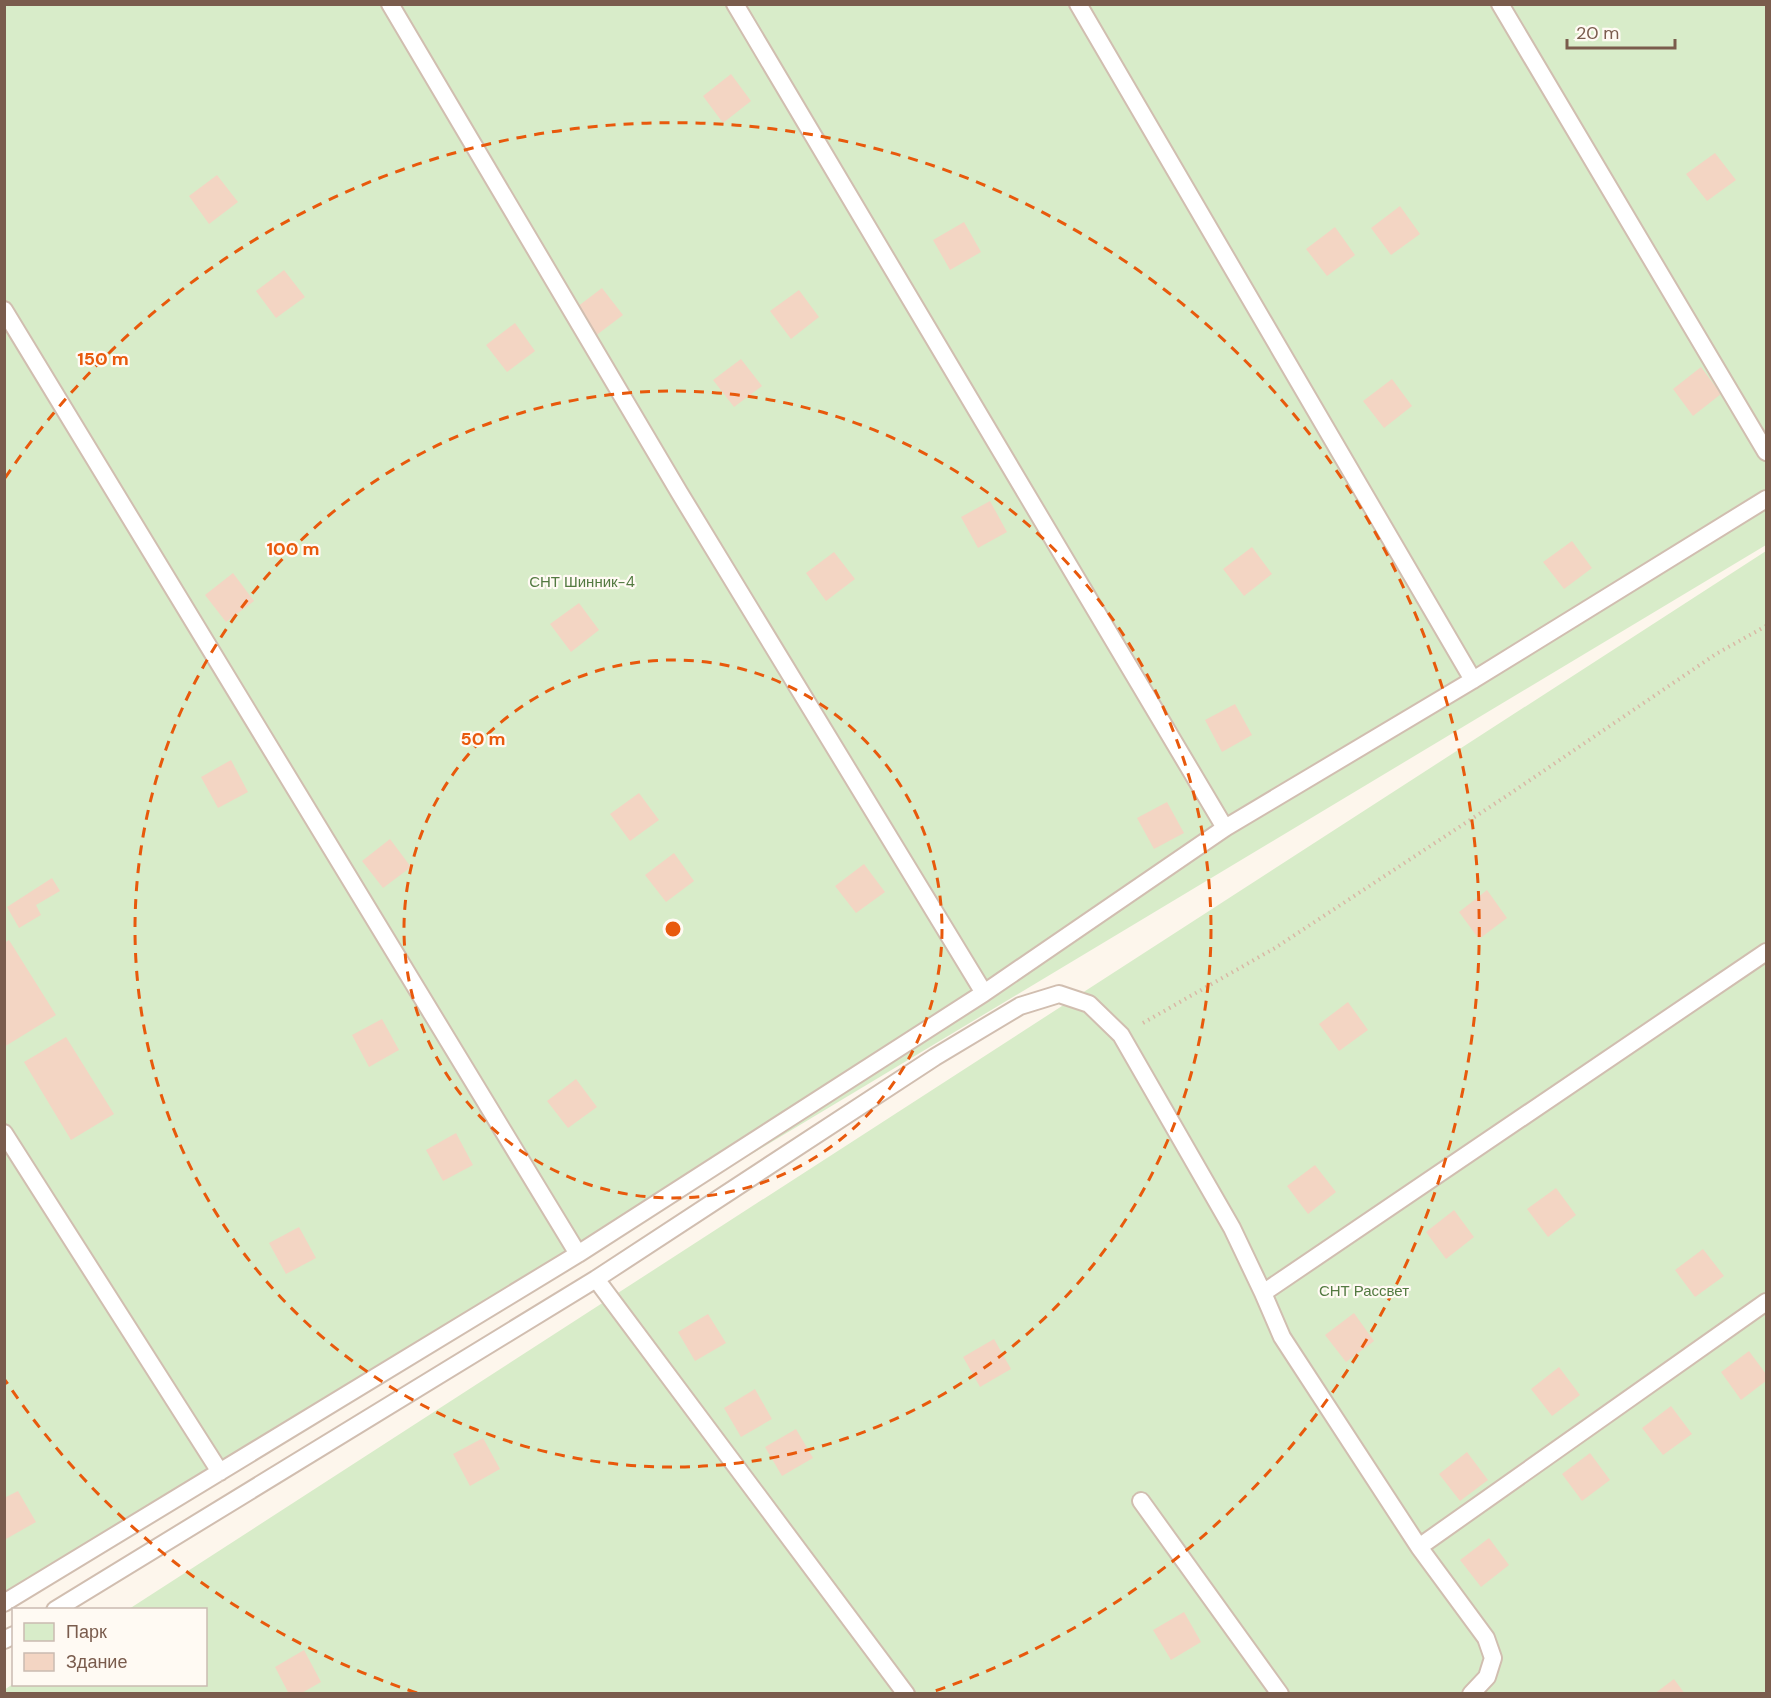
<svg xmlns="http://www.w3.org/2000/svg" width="1771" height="1698" font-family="'DM Sans',sans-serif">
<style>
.green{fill:#d8ecc9}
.building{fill:#f3d5c3}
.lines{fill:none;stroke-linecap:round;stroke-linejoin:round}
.service-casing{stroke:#d1beb0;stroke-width:20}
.path{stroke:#d9b8a5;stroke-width:4;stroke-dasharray:1.5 4.5;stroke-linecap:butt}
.service{stroke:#fff;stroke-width:16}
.ring{fill:none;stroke:#e8590c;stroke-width:3;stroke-dasharray:10 8}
.labels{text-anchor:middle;stroke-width:4.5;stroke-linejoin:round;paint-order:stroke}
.park-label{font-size:15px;fill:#537a41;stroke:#fffaf3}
.centre{fill:#e8590c;stroke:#fffaf3;stroke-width:3}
.ring-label{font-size:18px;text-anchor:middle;font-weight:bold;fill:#e8590c;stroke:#fffaf3;stroke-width:4.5;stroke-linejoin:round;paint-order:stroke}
</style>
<rect width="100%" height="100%" fill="#fdf6ec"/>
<!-- green -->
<path class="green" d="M 5,5 L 1766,5 L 1766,545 L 5,1602 Z
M 1766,551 L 1766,1693 L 5,1694 L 4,1690 L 13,1684 L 206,1684 L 206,1610 L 129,1609 Z"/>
<!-- building -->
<path class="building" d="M 731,74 L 751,101 L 723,123 L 703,96 Z
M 1715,153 L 1736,180 L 1707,201 L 1686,174 Z
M 217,175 L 238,202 L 209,224 L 189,196 Z
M 1400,206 L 1420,234 L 1391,255 L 1371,228 Z
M 964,222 L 981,252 L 950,270 L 933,240 Z
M 1335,227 L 1355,255 L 1327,276 L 1306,249 Z
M 284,270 L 305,297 L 276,318 L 256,291 Z
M 602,288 L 623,315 L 594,337 L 573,310 Z
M 799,290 L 819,317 L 791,339 L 770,311 Z
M 515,323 L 535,351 L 507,372 L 486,345 Z
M 741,359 L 762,386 L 734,407 L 713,380 Z
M 1701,367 L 1721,394 L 1693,416 L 1673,389 Z
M 1392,379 L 1412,406 L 1384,428 L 1363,401 Z
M 990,501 L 1007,532 L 978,548 L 961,517 Z
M 1572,541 L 1592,568 L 1564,589 L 1543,562 Z
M 1252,547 L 1272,574 L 1244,596 L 1223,569 Z
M 834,552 L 855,579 L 826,601 L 806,573 Z
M 233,573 L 254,601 L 226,622 L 205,595 Z
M 579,603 L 599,630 L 571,652 L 550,624 Z
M 1235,704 L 1252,735 L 1222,752 L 1205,720 Z
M 231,760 L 248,792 L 218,808 L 201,777 Z
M 639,793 L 659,820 L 630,841 L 610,814 Z
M 1167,802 L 1184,833 L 1154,849 L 1137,818 Z
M 390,839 L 411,867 L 383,888 L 362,861 Z
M 674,853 L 694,881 L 666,902 L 645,875 Z
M 864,864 L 885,892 L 856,913 L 835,886 Z
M 52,878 L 60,891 L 36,905 L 41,915 L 19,928 L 7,907 Z
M 1487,890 L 1507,918 L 1479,939 L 1459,912 Z
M 9,940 L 56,1015 L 4,1047 L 4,943 Z
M 1348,1002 L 1368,1030 L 1339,1051 L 1319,1024 Z
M 382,1019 L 399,1050 L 369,1067 L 352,1035 Z
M 66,1037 L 114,1114 L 71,1140 L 24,1062 Z
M 576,1079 L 597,1107 L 568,1128 L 547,1101 Z
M 456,1133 L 473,1165 L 443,1181 L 426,1150 Z
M 1315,1165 L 1336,1192 L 1308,1214 L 1287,1186 Z
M 1556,1188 L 1576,1215 L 1548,1237 L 1527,1209 Z
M 1454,1210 L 1474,1237 L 1446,1259 L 1426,1232 Z
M 299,1227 L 316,1258 L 286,1274 L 269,1243 Z
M 1703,1249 L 1724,1276 L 1695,1297 L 1675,1270 Z
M 1354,1313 L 1374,1341 L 1346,1362 L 1325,1335 Z
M 708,1314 L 726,1343 L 695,1361 L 678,1332 Z
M 994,1339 L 1011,1369 L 980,1387 L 963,1357 Z
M 1749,1351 L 1766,1374 L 1766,1381 L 1741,1400 L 1721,1372 Z
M 1559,1367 L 1580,1395 L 1552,1416 L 1531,1389 Z
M 755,1389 L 772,1419 L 741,1437 L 724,1408 Z
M 1671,1406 L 1692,1434 L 1663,1455 L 1642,1428 Z
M 796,1429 L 813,1458 L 782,1476 L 765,1447 Z
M 483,1438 L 500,1469 L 470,1486 L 453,1454 Z
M 1467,1452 L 1488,1480 L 1460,1501 L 1439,1474 Z
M 1590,1453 L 1610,1480 L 1582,1501 L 1562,1474 Z
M 18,1491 L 36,1522 L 6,1539 L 4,1498 Z
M 1489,1538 L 1509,1565 L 1481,1587 L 1460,1560 Z
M 1184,1612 L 1201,1642 L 1171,1660 L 1153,1630 Z
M 304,1650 L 321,1682 L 300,1694 L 289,1694 L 275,1667 Z
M 1674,1679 L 1685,1694 L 1654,1694 Z"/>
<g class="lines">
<defs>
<path id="service" d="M 390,4 L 679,492 L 984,993
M 735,4 L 1225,828
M 1078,4 L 1473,680
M 1500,4 L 1766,452
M 4,310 L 578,1254
M 4,1133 L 220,1472
M 596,1279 L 906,1694
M 1263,1293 L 1766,952
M 1141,1501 L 1280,1694
M 1419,1547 L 1766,1302
M 4,1603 L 578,1254 L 984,993 L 1225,828 L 1473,680 L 1766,499
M 55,1610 L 596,1279 L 935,1057 L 1020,1006 L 1059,994 L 1089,1004 L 1121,1035 L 1232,1228 L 1263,1293 L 1282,1337 L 1419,1547 L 1486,1638 L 1493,1658 L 1487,1677 L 1471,1694
M 4,1640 L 14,1635"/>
</defs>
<!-- service casing -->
<use href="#service" class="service-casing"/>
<!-- path -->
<path class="path" d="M 1143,1023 L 1275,948 L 1508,795 L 1716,654 L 1766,626"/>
<!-- service -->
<use href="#service" class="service"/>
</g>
<!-- distance rings -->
<g class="ring">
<circle cx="673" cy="929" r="269"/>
<circle cx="673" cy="929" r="538"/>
<path d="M417 1693A806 806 0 0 1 5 1380M5 478A806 806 0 1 1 929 1693"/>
</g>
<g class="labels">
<!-- park labels -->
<g class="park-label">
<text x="582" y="587">СНТ Шинник-4</text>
<text x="1364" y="1296">СНТ Рассвет</text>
</g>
</g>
<circle cx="673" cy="929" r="9" class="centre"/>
<g class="ring-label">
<text x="103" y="365">150 m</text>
<text x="293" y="555">100 m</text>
<text x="483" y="745">50 m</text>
</g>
<!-- border -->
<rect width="1771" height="1698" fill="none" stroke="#7a5c4d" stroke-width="12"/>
<!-- legend -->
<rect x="12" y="1608" width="195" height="78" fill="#fffaf3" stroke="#cabbb1" stroke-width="1.5"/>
<rect x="24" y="1623" width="30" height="18" fill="#d8ecc9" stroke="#cabbb1" stroke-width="1.5"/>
<text x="66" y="1638" font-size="18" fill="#7a5c4d">Парк</text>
<rect x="24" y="1653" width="30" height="18" fill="#f3d5c3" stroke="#cabbb1" stroke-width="1.5"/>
<text x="66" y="1668" font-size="18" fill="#7a5c4d">Здание</text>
<!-- scale -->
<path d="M1567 39v9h108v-9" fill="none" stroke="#7a5c4d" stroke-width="3"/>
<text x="1576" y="39" font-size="18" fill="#7a5c4d" stroke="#fffaf3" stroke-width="4.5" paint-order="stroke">20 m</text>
</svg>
